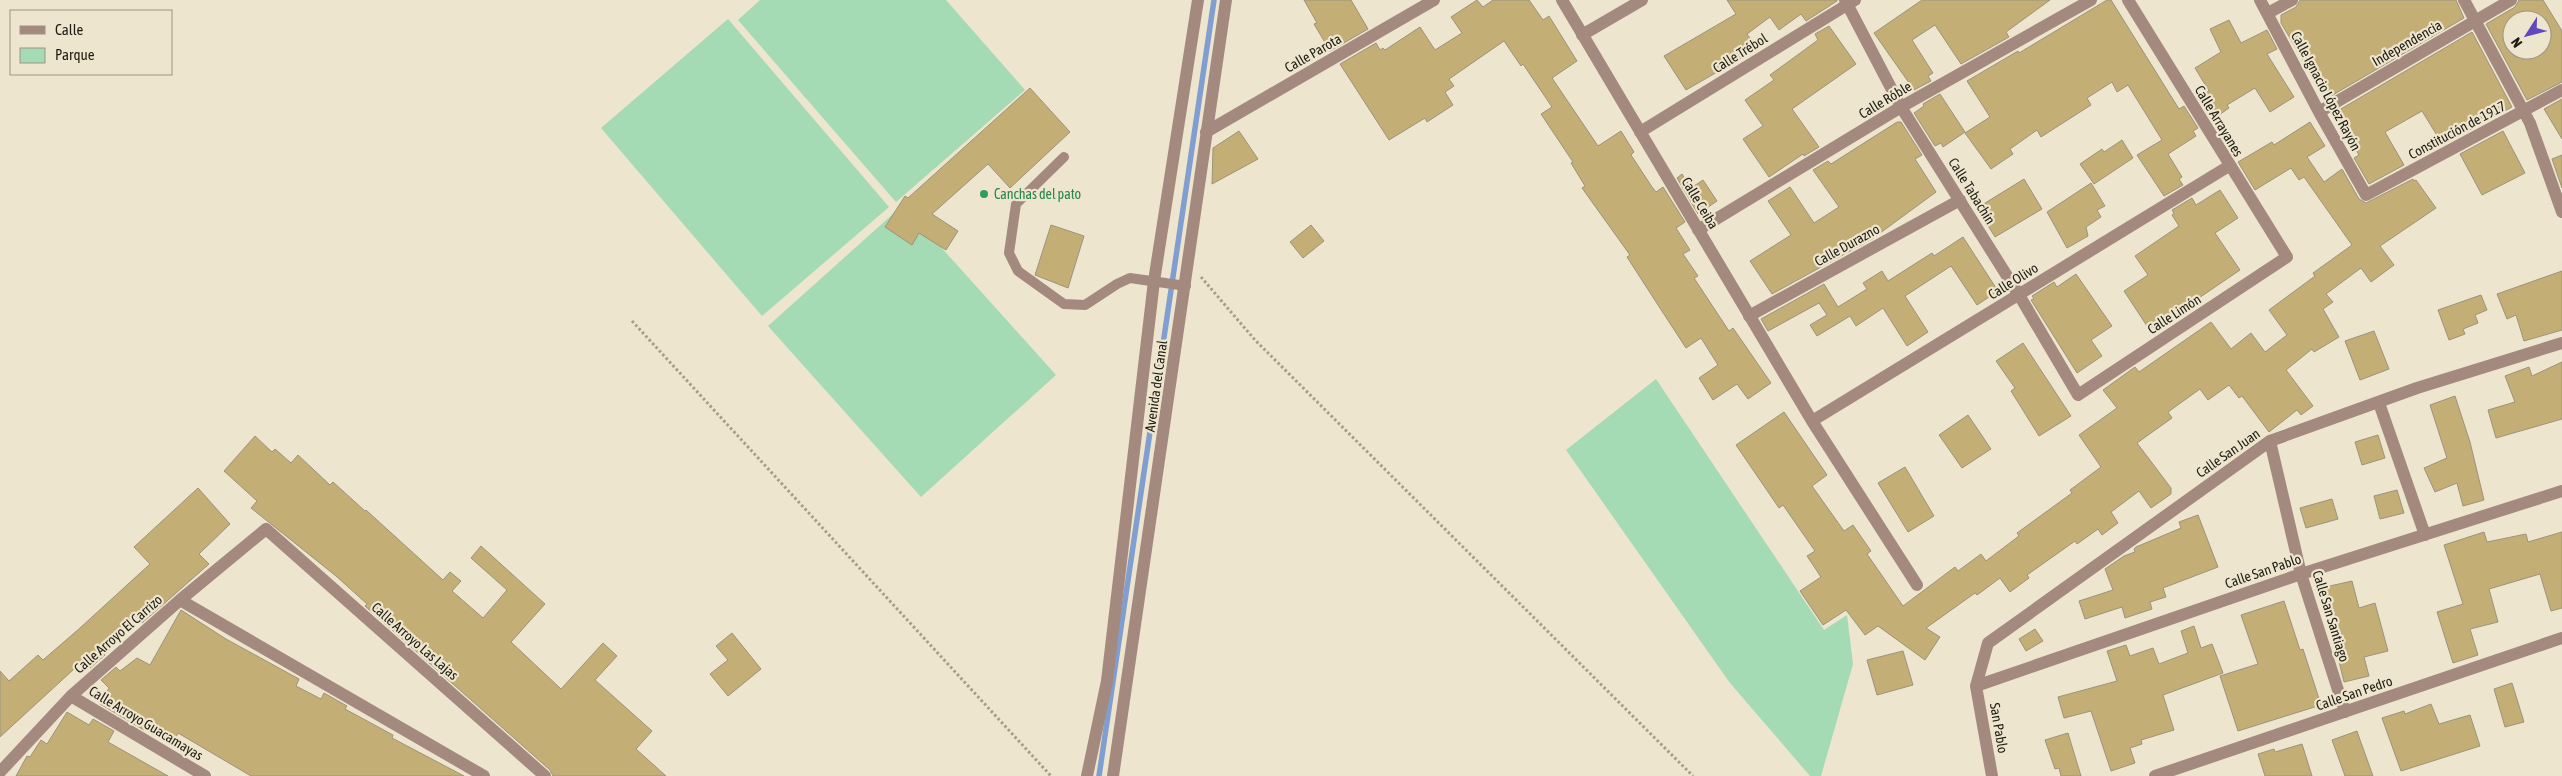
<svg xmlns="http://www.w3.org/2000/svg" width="2562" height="776" font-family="'Asap Condensed',sans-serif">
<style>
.green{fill:#a4dab4}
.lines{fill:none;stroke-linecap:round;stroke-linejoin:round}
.stream{stroke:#809ecf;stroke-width:5.5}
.building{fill:#c3af75;stroke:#9b937d;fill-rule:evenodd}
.path{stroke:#a39d8a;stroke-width:3;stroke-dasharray:2.5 2.5;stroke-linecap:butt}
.service{stroke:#a4897f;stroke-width:10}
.minor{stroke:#a4897f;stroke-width:12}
.tertiary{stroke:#a4897f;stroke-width:12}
.leisure-dot{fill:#2e9e5b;stroke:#ede5cd;stroke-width:2}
.labels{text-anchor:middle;stroke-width:4.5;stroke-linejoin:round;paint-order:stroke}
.street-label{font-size:14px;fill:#1f1c13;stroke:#ede5cd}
.leisure-label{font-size:14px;fill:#27864d;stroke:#ede5cd;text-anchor:start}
</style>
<rect width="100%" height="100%" fill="#ede5cd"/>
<!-- green -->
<path class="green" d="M 760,0 L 946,0 L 1025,90 L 896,202 L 738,20 Z
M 728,19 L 889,207 L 762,316 L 601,128 Z
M 903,205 L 1056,375 L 921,497 L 768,326 Z
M 1656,379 L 1824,630 L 1847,615 L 1853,664 L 1821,776 L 1810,776 L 1730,683 L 1566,450 Z"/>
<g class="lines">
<!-- stream -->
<path class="stream" d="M 1099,776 L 1214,0"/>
</g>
<!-- building -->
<path class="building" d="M 1304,0 L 1351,0 L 1368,29 L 1330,51 L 1314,24 L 1317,23 Z
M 1477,0 L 1483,7 L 1493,0 L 1529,0 L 1543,20 L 1549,16 L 1577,61 L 1552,78 L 1598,146 L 1621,131 L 1634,152 L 1631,155 L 1652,187 L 1656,192 L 1663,187 L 1685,222 L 1676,228 L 1690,250 L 1683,254 L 1698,276 L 1694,278 L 1729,331 L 1733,328 L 1771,383 L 1748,399 L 1737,384 L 1713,400 L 1699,378 L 1718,365 L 1701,338 L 1686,348 L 1658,305 L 1627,257 L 1630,255 L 1582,188 L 1585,186 L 1571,163 L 1573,162 L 1541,114 L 1552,107 L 1523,64 L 1521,66 L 1504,41 L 1449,79 L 1454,86 L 1445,92 L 1453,105 L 1427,122 L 1425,118 L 1389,140 L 1340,64 L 1376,43 L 1380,50 L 1383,48 L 1385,50 L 1420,27 L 1435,50 L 1462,33 L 1451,17 Z
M 1727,0 L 1837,0 L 1837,1 L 1806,21 L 1801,14 L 1779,30 L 1770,17 L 1747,34 L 1757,49 L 1686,90 L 1664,56 L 1736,14 Z
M 1922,0 L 2050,0 L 2006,32 L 2009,37 L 1961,64 L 1935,25 L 1912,40 L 1933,73 L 1928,76 L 1931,81 L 1914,90 L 1874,33 Z
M 2107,0 L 2111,0 L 2179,109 L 2184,106 L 2198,128 L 2193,131 L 2196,136 L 2168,154 L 2182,177 L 2179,179 L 2183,185 L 2164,196 L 2137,155 L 2162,140 L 2128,85 L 2117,92 L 2112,82 L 2087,98 L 2091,105 L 2041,137 L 2037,130 L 2010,149 L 2013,154 L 1991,169 L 1965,133 L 1990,117 L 1967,81 L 2018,51 L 2019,53 Z
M 2300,0 L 2456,0 L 2464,18 L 2326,99 L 2281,23 L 2281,15 L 2296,7 Z
M 2519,0 L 2543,0 L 2562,31 L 2562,82 L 2527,100 L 2486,24 L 2515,7 ZM 2512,20 L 2542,20 L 2542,50 L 2512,50 Z
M 2229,20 L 2241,43 L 2267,30 L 2277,49 L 2267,54 L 2294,97 L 2270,112 L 2255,88 L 2227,105 L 2229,108 L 2212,120 L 2198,97 L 2209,91 L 2195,68 L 2221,52 L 2210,29 Z
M 1829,26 L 1856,64 L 1792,109 L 1819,147 L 1804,156 L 1803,154 L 1769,177 L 1743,139 L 1763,126 L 1745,100 L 1774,80 L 1770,75 L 1818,40 L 1815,34 Z
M 2472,32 L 2512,107 L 2453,139 L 2449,131 L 2438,137 L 2422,111 L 2385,132 L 2404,165 L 2369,184 L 2354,158 L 2359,155 L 2334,113 Z
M 1030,88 L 1070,132 L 1010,188 L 988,164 L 932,214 L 958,231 L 946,250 L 919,233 L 912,245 L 885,227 L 905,196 L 908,198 Z
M 1940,94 L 1965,132 L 1943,147 L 1941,143 L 1935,146 L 1914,113 L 1924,106 L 1923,104 Z
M 2562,99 L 2562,139 L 2544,109 Z
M 1897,122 L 1901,122 L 1922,155 L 1915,159 L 1936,192 L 1872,239 L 1772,294 L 1750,261 L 1791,235 L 1768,201 L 1790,187 L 1814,223 L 1839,207 L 1813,170 L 1828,161 L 1831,164 Z
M 2310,122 L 2325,146 L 2307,157 L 2324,182 L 2342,169 L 2359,199 L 2366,203 L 2413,179 L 2414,181 L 2416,180 L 2436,208 L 2380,246 L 2394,265 L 2371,282 L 2361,268 L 2326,294 L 2333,302 L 2323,309 L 2339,337 L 2314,352 L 2312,349 L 2286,370 L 2313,406 L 2301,415 L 2297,410 L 2269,432 L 2242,396 L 2239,398 L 2229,385 L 2208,400 L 2200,389 L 2168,412 L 2172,418 L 2137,443 L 2171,488 L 2171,494 L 2151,508 L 2139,491 L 2111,512 L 2118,523 L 2102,535 L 2098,529 L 2077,544 L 2075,541 L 2027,575 L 2029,578 L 2010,592 L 2000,578 L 1977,595 L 1975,593 L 1926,628 L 1940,637 L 1925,660 L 1878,626 L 1865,635 L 1846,610 L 1823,625 L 1800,591 L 1821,577 L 1807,556 L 1815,551 L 1783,505 L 1779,508 L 1736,445 L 1784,412 L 1827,475 L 1812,486 L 1844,531 L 1853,525 L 1871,551 L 1867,554 L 1903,606 L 1955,567 L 1958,571 L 1981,554 L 1986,561 L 2019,536 L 2017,533 L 2072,493 L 2070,490 L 2101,467 L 2079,435 L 2117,408 L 2103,390 L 2135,367 L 2139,372 L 2211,322 L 2231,349 L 2251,333 L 2265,352 L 2287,335 L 2269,310 L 2315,276 L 2313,273 L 2352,245 L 2304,177 L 2299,180 L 2291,168 L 2255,190 L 2238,162 L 2272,142 L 2274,145 Z
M 1239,131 L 1258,159 L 1212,184 L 1213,148 Z
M 2503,131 L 2525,173 L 2482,195 L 2460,154 Z
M 2122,140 L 2133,158 L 2094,184 L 2080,164 L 2102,149 L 2104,152 Z
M 2562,155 L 2562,188 L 2552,159 Z
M 1682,174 L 1691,188 L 1703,180 L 1717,201 L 1698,214 L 1677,178 Z
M 2024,179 L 2042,209 L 1995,237 L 1977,208 Z
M 2091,183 L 2105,206 L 2097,210 L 2101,217 L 2086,227 L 2088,236 L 2067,248 L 2047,212 Z
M 2220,190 L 2238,218 L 2215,233 L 2240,270 L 2171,317 L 2170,316 L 2149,329 L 2124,291 L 2148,275 L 2135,256 L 2179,226 L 2172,215 L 2174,213 L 2172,210 L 2192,198 L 2196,205 Z
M 1051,225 L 1084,236 L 1068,288 L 1035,275 Z
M 1311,225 L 1324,241 L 1303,258 L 1290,242 Z
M 1963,237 L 1998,291 L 1977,305 L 1951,266 L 1905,296 L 1928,332 L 1907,346 L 1883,308 L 1856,326 L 1850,316 L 1817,336 L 1810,325 L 1827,315 L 1819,303 L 1768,331 L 1761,319 L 1824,284 L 1838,307 L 1867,289 L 1863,283 L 1882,271 L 1888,281 L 1932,253 L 1934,256 Z
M 2562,271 L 2562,330 L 2524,341 L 2516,315 L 2507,319 L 2497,294 Z
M 2076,274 L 2112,326 L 2091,340 L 2102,356 L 2077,373 L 2031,300 L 2034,299 L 2032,296 L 2054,282 L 2057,287 Z
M 2481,295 L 2487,310 L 2475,315 L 2478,323 L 2463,329 L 2465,334 L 2449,340 L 2438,310 Z
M 2374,331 L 2389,369 L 2360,380 L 2345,341 Z
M 2023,343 L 2071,416 L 2039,436 L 2011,391 L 2015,388 L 1996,361 Z
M 2562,362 L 2562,419 L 2496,438 L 2488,410 L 2515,402 L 2505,376 L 2529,367 L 2532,376 Z
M 2455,396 L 2470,442 L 2484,500 L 2463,506 L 2457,483 L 2435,492 L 2424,468 L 2447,458 L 2430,405 Z
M 1968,415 L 1991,449 L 1962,468 L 1939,435 Z
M 2378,435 L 2385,458 L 2362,465 L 2355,442 Z
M 255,436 L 272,452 L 275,449 L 291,463 L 298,455 L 330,485 L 333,482 L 365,511 L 366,510 L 443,580 L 450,572 L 461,581 L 452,591 L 483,618 L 507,590 L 471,558 L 481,546 L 545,604 L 511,642 L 561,689 L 603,643 L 617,656 L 595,680 L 652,731 L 636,749 L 666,776 L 553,776 L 550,770 L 365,606 L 367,604 L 336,576 L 251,508 L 257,501 L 224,471 Z
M 1905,467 L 1934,516 L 1908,532 L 1878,483 Z
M 198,488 L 230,524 L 199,554 L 209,564 L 142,623 L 136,616 L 100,650 L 105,655 L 90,668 L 84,662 L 86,658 L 0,737 L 0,671 L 9,681 L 38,655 L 43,660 L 80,628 L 150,564 L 134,547 Z
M 2397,490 L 2404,513 L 2380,519 L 2374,496 Z
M 2332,499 L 2338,519 L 2306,528 L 2300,508 Z
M 2198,515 L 2218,567 L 2163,588 L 2166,597 L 2150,602 L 2152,609 L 2125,618 L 2122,607 L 2085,619 L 2079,601 L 2113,590 L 2105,569 L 2124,556 L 2135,552 L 2134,549 L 2136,547 L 2181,528 L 2179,522 Z
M 2484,532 L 2487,542 L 2526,534 L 2528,542 L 2562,532 L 2562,608 L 2551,611 L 2540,574 L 2489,589 L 2498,622 L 2470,629 L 2478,655 L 2453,663 L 2437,612 L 2463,604 L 2444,545 Z
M 2352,581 L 2359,608 L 2375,603 L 2388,651 L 2364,657 L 2369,676 L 2344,682 L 2321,588 Z
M 2284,601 L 2300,650 L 2303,649 L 2321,705 L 2238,731 L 2220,676 L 2258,664 L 2241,615 Z
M 181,610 L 226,639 L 299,679 L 296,686 L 321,699 L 324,693 L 347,706 L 345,709 L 393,735 L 392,738 L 464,776 L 251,776 L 178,733 L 173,743 L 145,728 L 144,730 L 100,704 L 109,688 L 101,680 L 116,667 L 120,671 L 137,658 L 150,665 Z
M 2194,626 L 2201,648 L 2212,644 L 2223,673 L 2163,695 L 2174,730 L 2141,740 L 2142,744 L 2130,748 L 2135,763 L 2111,771 L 2091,711 L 2064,718 L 2058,697 L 2117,681 L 2107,651 L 2126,645 L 2130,656 L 2153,648 L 2159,664 L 2188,653 L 2181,631 Z
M 2035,629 L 2043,641 L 2026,651 L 2019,639 Z
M 732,633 L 761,669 L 728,696 L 710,674 L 728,660 L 716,646 Z
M 1903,651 L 1913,685 L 1877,695 L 1867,660 Z
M 2512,683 L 2524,722 L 2505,727 L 2494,689 Z
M 2431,704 L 2439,724 L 2470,715 L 2480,746 L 2401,771 L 2382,718 L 2404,711 L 2405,714 Z
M 67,712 L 89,725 L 93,719 L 114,731 L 108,742 L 168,776 L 16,776 L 27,756 L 30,757 L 41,740 L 47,744 Z
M 2357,731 L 2359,737 L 2373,776 L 2345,776 L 2332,740 Z
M 2068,733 L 2074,753 L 2081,776 L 2061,776 L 2059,768 L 2055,769 L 2045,740 Z
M 2302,744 L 2312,776 L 2265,776 L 2258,754 L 2274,749 L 2275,752 Z"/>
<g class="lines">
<!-- path -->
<path class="path" d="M 1201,277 L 1255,340 L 1693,776
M 632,321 L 1051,776"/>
<!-- service -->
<path class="service" d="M 1064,157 L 1016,204 L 1009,253 L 1018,271 L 1064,304 L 1085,305 L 1117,284 L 1130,278 L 1186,286"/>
<!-- minor -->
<path class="minor" d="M 1562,0 L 1812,421 L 1917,585
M 1845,0 L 1901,107 L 2019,295 L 2078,395 L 2287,257 L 2128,0
M 2260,0 L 2319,112 L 2366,195 L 2562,90
M 2464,0 L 2530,123 L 2562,212
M 2268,13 L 2292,0
M 1582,35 L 1642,0
M 2319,112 L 2511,0
M 1206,132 L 1434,0
M 1640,132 L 1855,0
M 1698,230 L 1901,107 L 2091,0
M 1749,316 L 1960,200
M 2379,403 L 2425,535
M 1812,421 L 2229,166
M 2270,441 L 2301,574 L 2345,712
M 180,600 L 484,776
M 1976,686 L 2301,574 L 2562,491
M 71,696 L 205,776
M 0,772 L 71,696 L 180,600 L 266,529 L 545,776
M 1087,776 L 1107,681 L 1154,281 L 1198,0
M 1992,776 L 1976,686 L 1988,643 L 2270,441 L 2417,388 L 2562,343
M 2155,776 L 2562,638"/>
<!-- tertiary -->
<path class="tertiary" d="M 1113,776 L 1226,0"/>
</g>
<!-- markers -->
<circle class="leisure-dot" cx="984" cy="194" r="5"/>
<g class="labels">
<!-- street labels -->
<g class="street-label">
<text transform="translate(2407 43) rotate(-30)" y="5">Independencia</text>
<text transform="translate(1313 53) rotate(-30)" y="5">Calle Parota</text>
<text transform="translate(1740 53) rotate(-32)" y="5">Calle Trébol</text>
<text transform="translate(2326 91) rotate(62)" y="5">Calle Ignacio López Rayón</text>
<text transform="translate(1885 100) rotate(-31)" y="5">Calle Róble</text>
<text transform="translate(2219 121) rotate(59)" y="5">Calle Arrayanes</text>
<text transform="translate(2457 130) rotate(-28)" y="5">Constitución de 1917</text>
<text transform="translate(1972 191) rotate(58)" y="5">Calle Tabachín</text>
<text transform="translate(1700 203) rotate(59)" y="5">Calle Ceiba</text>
<text transform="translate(1847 245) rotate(-29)" y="5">Calle Durazno</text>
<text transform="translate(2013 281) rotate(-32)" y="5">Calle Olivo</text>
<text transform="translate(2174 314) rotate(-33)" y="5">Calle Limón</text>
<text transform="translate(1156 386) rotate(-82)" y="5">Avenida del Canal</text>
<text transform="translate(2228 453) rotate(-35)" y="5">Calle San Juan</text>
<text transform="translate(2263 571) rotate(-19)" y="5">Calle San Pablo</text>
<text transform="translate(2331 616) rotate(73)" y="5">Calle San Santiago</text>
<text transform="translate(118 634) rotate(-41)" y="5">Calle Arroyo El Carrizo</text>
<text transform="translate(415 641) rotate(41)" y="5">Calle Arroyo Las Lajas</text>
<text transform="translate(2354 693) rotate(-19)" y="5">Calle San Pedro</text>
<text transform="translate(146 723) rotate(31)" y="5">Calle Arroyo Guacamayas</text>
<text transform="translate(1999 728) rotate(80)" y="5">San Pablo</text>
</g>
<!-- leisure labels -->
<g class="leisure-label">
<text x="994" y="199">Canchas del pato</text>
</g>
</g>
<!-- legend -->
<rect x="10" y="10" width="162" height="65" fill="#ede5cd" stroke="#9b9583"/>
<rect x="20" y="26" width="25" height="8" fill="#a4897f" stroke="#9b9583"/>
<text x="55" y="35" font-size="15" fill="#1f1c13">Calle</text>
<rect x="20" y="48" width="25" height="15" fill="#a4dab4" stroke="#9b9583"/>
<text x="55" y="60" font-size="15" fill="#1f1c13">Parque</text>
<!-- north arrow -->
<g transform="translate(2527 35) rotate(234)"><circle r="24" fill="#ede5cd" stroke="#9b9583"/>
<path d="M0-4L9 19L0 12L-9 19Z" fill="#6247c0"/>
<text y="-8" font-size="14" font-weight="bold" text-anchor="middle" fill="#1f1c13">N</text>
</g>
</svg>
